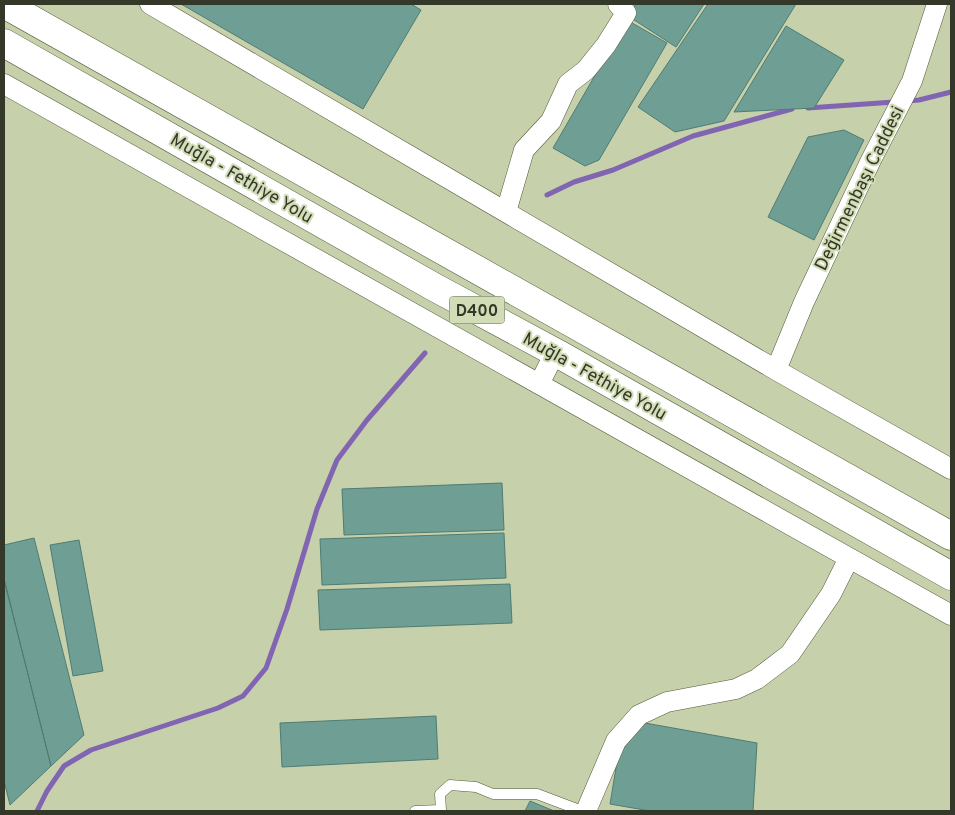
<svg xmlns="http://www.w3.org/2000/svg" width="955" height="815" font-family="Overpass,sans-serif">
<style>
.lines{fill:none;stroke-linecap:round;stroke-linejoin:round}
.stream{stroke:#8164b2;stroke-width:5}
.building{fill:#6f9e94;stroke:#4f7c73}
.lane-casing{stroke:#535c3a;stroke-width:11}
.street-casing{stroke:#535c3a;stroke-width:21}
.highway-casing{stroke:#535c3a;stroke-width:29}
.lane{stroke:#fff;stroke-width:10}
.street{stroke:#fff;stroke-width:20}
.highway{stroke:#fff;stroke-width:28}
.labels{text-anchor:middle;stroke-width:4;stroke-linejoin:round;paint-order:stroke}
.shield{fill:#d2ddb7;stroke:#636a54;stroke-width:1}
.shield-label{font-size:16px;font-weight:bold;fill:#343829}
.street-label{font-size:18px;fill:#343829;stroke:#d2ddb7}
</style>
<rect width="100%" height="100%" fill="#c6d0aa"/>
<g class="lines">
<!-- stream -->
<path class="stream" d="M 908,101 L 919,100 L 951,92
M 808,108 L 894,102
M 547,195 L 574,182 L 613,170 L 693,136 L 792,109
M 37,811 L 47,791 L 64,766 L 91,750 L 218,708 L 243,696 L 266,668 L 287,609 L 317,509 L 337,460 L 367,420 L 425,353"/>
</g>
<!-- building -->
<path class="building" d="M 181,4 L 411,4 L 421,10 L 363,109 Z
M 636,4 L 704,4 L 676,47 L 628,16 Z
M 708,4 L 796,4 L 724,121 L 675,132 L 638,107 Z
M 627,20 L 667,43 L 599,160 L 585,166 L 553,148 Z
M 786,26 L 844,60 L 814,108 L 734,112 Z
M 844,130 L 864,140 L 814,240 L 768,217 L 808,137 Z
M 502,483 L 504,530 L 344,535 L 342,489 Z
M 504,533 L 506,578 L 322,585 L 320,539 Z
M 34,538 L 84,735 L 51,766 L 4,579 L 4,545 Z
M 79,540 L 103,671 L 73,676 L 50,545 Z
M 4,579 L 51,766 L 10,805 L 4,781 Z
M 510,584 L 512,623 L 320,630 L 318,590 Z
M 436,716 L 438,759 L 282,767 L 280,723 Z
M 645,723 L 757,743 L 753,811 L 650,811 L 610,804 L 617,762 L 629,736 Z
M 530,801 L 554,811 L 525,811 Z"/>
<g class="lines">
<defs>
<path id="lane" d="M 415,811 L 441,810 L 440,794 L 450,785 L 476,787 L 493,794 L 537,794 L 582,811"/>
<path id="street" d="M 150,4 L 776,370 L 951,469
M 4,84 L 951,615
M 506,212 L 524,150 L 551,121 L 568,84 L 586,70 L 606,45 L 626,13 L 618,4
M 776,370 L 804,302 L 871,160 L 912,81 L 937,4
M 539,384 L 555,353
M 586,811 L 616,741 L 639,715 L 667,702 L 736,689 L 757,679 L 790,654 L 831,594 L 849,558"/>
<path id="highway" d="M 4,4 L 951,536
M 4,43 L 434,287 L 562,356 L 951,576"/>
</defs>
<!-- lane casing -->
<use href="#lane" class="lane-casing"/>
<!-- street casing -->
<use href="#street" class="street-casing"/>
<!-- highway casing -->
<use href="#highway" class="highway-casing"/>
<!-- lane -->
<use href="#lane" class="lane"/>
<!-- street -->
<use href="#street" class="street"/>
<!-- highway -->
<use href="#highway" class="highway"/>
</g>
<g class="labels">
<!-- shield labels -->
<rect class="shield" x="449.5" y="296.5" width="55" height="27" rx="4"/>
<g class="shield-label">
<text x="477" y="316">D400</text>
</g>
<!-- street labels -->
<g class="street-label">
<text transform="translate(242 178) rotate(30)" y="6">Muğla - Fethiye Yolu</text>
<text transform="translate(859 188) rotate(-64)" y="6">Değirmenbaşı Caddesi</text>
<text transform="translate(595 376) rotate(29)" y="6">Muğla - Fethiye Yolu</text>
</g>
</g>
<!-- border -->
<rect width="955" height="815" fill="none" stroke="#343829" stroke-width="10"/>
</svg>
